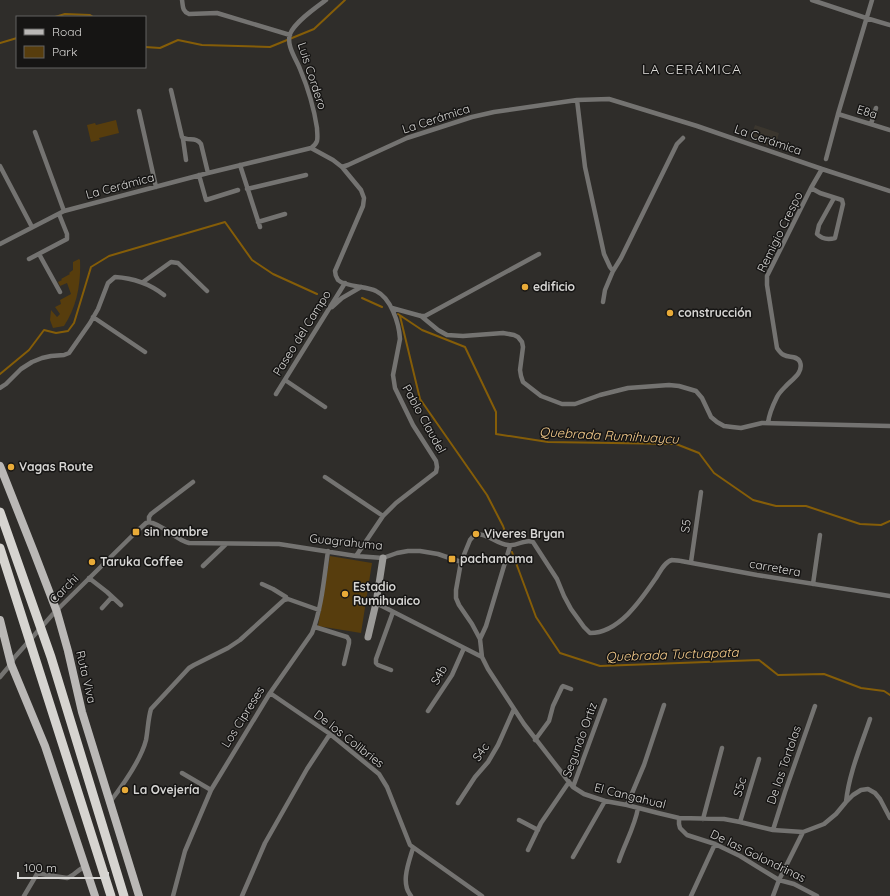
<svg xmlns="http://www.w3.org/2000/svg" width="890" height="896" font-family="Quicksand,sans-serif">
<style>
.built{fill:#3b362e}
.green{fill:#573d0d}
.lines{fill:none;stroke-linecap:round;stroke-linejoin:round}
.stream{stroke:#855d08;stroke-width:2}
.street{stroke:#747371;stroke-width:4.5}
.secondary{stroke:#9b9a98;stroke-width:7}
.primary{stroke:#bab8b6;stroke-width:8}
.highway{stroke:#d6d4d0;stroke-width:9}
.poi-dot{fill:#e9ab38;stroke:#161514;stroke-width:1.5}
.labels{text-anchor:middle;stroke-width:3;stroke-linejoin:round;paint-order:stroke}
.street-label{font-size:12px;fill:#d7d6d4;stroke:#161514}
.poi-label{font-size:12px;font-weight:bold;fill:#d7d6d4;stroke:#161514;text-anchor:start}
.water-label{font-size:13px;font-style:italic;fill:#f8ce8d;stroke:#161514}
.quarter-label{font-size:14px;letter-spacing:1px;fill:#dfddda;stroke:#161514}
</style>
<rect width="100%" height="100%" fill="#2f2d2a"/>
<!-- built -->
<path class="built" d="M 755,125 L 779,133 L 775,148 L 750,140 Z"/>
<!-- green -->
<path class="green" d="M 116,120 L 119,133 L 99,138 L 100,140 L 91,142 L 87,125 L 95,123 L 96,125 Z
M 79,259 L 80,260 C 81,284 77,306 64,326 L 53,328 L 50,320 L 51,310 L 57,317 L 60,314 L 55,307 L 61,304 L 60,300 L 71,294 L 67,283 L 60,286 L 58,282 L 62,280 L 61,279 L 70,274 L 69,273 L 73,270 L 73,262 Z
M 330,556 L 372,563 L 361,633 L 318,626 Z"/>
<g class="lines">
<!-- stream -->
<path class="stream" d="M 55,17 L 65,14 L 90,15 L 93,17
M 0,43 L 17,38
M 145,47 L 160,48 L 178,40 L 202,45 L 270,47 L 314,29 L 345,0
M 362,298 L 382,307
M 398,314 L 422,330 L 465,347 L 496,412 L 496,434 L 548,442 L 676,444 L 699,453 L 714,473 L 753,500 L 776,506 L 806,506 L 860,524 L 881,525 L 890,521
M 400,316 L 420,399 L 487,495 L 503,526 L 507,537
M 0,374 L 29,350 L 44,330 L 56,333 L 68,331 L 74,323 L 91,267 L 109,256 L 225,222 L 252,260 L 273,274 L 317,294
M 512,552 L 536,617 L 560,653 L 600,666 L 759,660 L 778,675 L 824,674 L 861,688 L 884,691 L 890,695"/>
<!-- street -->
<path class="street" d="M 182,0 C 183,6 182,11 189,14 L 217,13 L 290,35
M 812,0 L 866,18 L 890,25
M 171,90 L 182,137 C 188,142 196,136 201,144 L 208,173
M 577,100 L 585,167 L 604,254 L 610,267 L 613,271
M 139,111 L 156,187
M 838,114 L 890,130
M 871,124 L 876,108
M 35,132 L 64,211
M 183,139 L 186,160
M 311,148 C 314,146 316,144 317,141 C 318,137 317,132 317,128 C 314,108 308,88 300,69 C 296,59 286,45 290,34 C 295,22 315,8 326,0
M 826,159 L 838,114 L 872,0
M 240,165 L 260,227
M 0,166 L 32,227
M 342,167 L 348,165 L 407,138 L 472,117 L 494,112 L 577,100 L 609,99 L 697,126 L 822,169 L 890,191
M 199,175 L 206,200 L 238,190
M 811,188 L 820,193 L 842,200 L 843,204 L 835,238 C 828,240 822,239 817,234 L 819,225 L 834,198
M 247,189 L 306,175
M 258,222 L 285,214
M 0,244 L 64,211 L 208,173 L 311,148 L 333,160 L 342,167 L 361,190 L 364,198 L 363,206 L 335,271 C 335,275 336,277 338,280 C 345,287 367,286 376,291 C 391,298 399,323 400,339 L 393,375 L 395,388 L 413,425 L 436,461 L 437,467 L 436,472 L 396,503 L 383,516 L 356,556
M 39,254 L 60,292
M 29,259 L 67,239 L 67,234 L 59,214
M 143,282 L 171,262 L 178,263 L 207,291
M 603,302 L 605,290 L 613,271 L 621,258 L 677,144 L 683,138
M 332,307 L 342,298 L 361,287
M 392,308 L 421,316 L 425,316 L 539,254
M 421,316 L 438,330 L 447,335 L 463,336 L 503,333 L 514,335 L 518,337 L 522,342 L 523,347 L 520,370 L 521,376 L 523,382 L 541,396 L 562,404 L 575,404 L 600,395 L 628,388 L 669,385 L 679,386 L 696,391 L 702,398 L 711,417 L 717,422 L 724,426 L 732,427 L 741,428 L 762,423 L 890,426
M 93,317 L 145,352
M 285,380 L 325,407
M 0,388 L 6,384 L 21,369 L 32,362 L 42,358 L 51,356 L 64,355 L 69,353 L 90,323 L 98,309 L 108,283 L 115,277 C 133,278 150,284 164,295
M 276,394 L 345,283
M 768,423 C 769,414 773,405 777,397 C 779,393 782,390 785,387 C 791,380 804,373 800,362 C 797,355 789,358 784,355 C 781,354 779,351 777,348 L 767,285 L 767,276 L 811,188 L 822,169
M 325,477 L 383,516
M 149,522 C 164,525 174,539 189,543 L 279,544 L 356,556 L 383,558 L 397,553 L 408,551 L 420,551 L 438,554 L 461,562
M 149,522 L 149,517 L 151,514 L 193,482
M 691,562 L 701,492
M 203,566 L 226,544
M 89,578 L 107,592 L 121,605
M 262,584 L 273,589 L 286,597 L 285,599
M 813,584 L 820,535
M 890,596 L 757,575 L 681,561 C 679,561 675,560 672,560 C 664,562 660,572 656,578 C 641,600 619,633 590,633 L 584,627 L 571,609 L 564,596 L 557,579 L 533,542 C 524,538 518,547 508,545 C 496,544 488,533 475,534 L 470,540 L 461,562 L 456,590 L 456,598 L 459,605 L 472,624 L 480,639 L 482,657 L 488,669 L 524,724 L 569,782 L 573,787 L 584,794 L 605,801 L 627,805 L 658,813 L 679,818 L 724,819 L 740,822 L 773,830 L 803,832 L 824,824 L 836,814 L 846,802 L 853,795 L 861,790 L 868,789 L 875,793 L 880,799 L 890,818
M 376,603 L 482,657
M 102,608 L 112,597
M 315,627 L 347,637 L 349,640 L 349,643 L 344,664
M 480,639 L 486,626 L 510,546
M 391,670 L 378,665 L 376,663 L 376,659 L 393,612
M 0,677 L 11,664 L 14,658 L 53,614 L 134,534 L 146,523 L 149,522
M 270,693 L 330,734 L 379,774 L 387,787 L 410,845 L 482,896
M 428,711 L 452,675 L 464,648
M 535,740 L 549,721 L 553,706 L 562,687 L 563,686 L 571,689
M 182,773 L 211,790
M 573,787 L 605,700
M 110,802 C 123,785 141,760 146,740 C 148,729 148,719 151,709 L 189,668 L 194,665 L 228,648 L 240,640 L 284,600 L 288,599 L 319,610
M 846,802 C 849,773 861,746 870,719
M 458,803 L 475,777 L 488,762 L 498,745 L 514,709
M 627,805 L 644,765 L 664,705
M 679,818 L 679,824 L 680,828 L 687,835 L 715,844 L 740,856 L 779,880 L 794,884 L 817,896
M 703,819 L 722,748
M 519,820 L 538,830
M 740,822 L 759,759
M 773,830 L 785,792 L 815,706
M 528,850 L 541,823 L 569,782
M 573,857 L 605,801
M 619,861 C 625,843 635,826 638,808
M 24,896 L 37,874 L 41,874 L 67,878 C 74,876 78,869 85,867
M 173,896 L 185,851 L 211,790 L 270,693 L 312,633 C 322,607 324,578 328,551
M 242,896 L 265,843 L 307,769 L 330,734
M 411,896 C 400,883 409,862 413,848
M 691,896 L 715,844
M 773,896 L 779,880 L 803,832"/>
<!-- secondary -->
<path class="secondary" d="M 368,637 L 376,603 L 383,558"/>
<!-- primary -->
<path class="primary" d="M 0,466 L 34,552 L 57,612 L 68,651 L 82,712 L 139,896
M 0,620 L 11,664 L 45,746 L 95,896"/>
<!-- highway -->
<path class="highway" d="M 0,512 L 51,657 L 124,896
M 0,548 L 111,896"/>
</g>
<!-- markers -->
<g class="poi-dot">
<circle cx="525" cy="287" r="4"/>
<circle cx="670" cy="313" r="4"/>
<circle cx="11" cy="467" r="4"/>
<rect x="132" y="528" width="8" height="8" rx="2"/>
<circle cx="476" cy="534" r="4"/>
<rect x="448" y="555" width="8" height="8" rx="2"/>
<circle cx="92" cy="562" r="4"/>
<circle cx="345" cy="594" r="4"/>
<circle cx="125" cy="790" r="4"/>
</g>
<g class="labels">
<!-- street labels -->
<g class="street-label">
<text transform="translate(312 76) rotate(72)" y="4">Luis Cordero</text>
<text transform="translate(867 112) rotate(17)" y="4">E8a</text>
<text transform="translate(436 119) rotate(-18)" y="4">La Cerámica</text>
<text transform="translate(768 140) rotate(19)" y="4">La Cerámica</text>
<text transform="translate(120 186) rotate(-15)" y="4">La Cerámica</text>
<text transform="translate(780 232) rotate(-64)" y="4">Remigio Crespo</text>
<text transform="translate(302 333) rotate(-58)" y="4">Paseo del Campo</text>
<text transform="translate(424 419) rotate(61)" y="4">Pablo Claudel</text>
<text transform="translate(686 526) rotate(-82)" y="4">S5</text>
<text transform="translate(346 542) rotate(6)" y="4">Guagrahuma</text>
<text transform="translate(775 568) rotate(10)" y="4">carretera</text>
<text transform="translate(64 589) rotate(-45)" y="4">Carchi</text>
<text transform="translate(439 675) rotate(-60)" y="4">S4b</text>
<text transform="translate(86 677) rotate(77)" y="4">Ruta Viva</text>
<text transform="translate(243 717) rotate(-58)" y="4">Los Cipreses</text>
<text transform="translate(349 739) rotate(38)" y="4">De los Colibries</text>
<text transform="translate(580 740) rotate(-70)" y="4">Segundo Ortiz</text>
<text transform="translate(481 752) rotate(-55)" y="4">S4c</text>
<text transform="translate(784 765) rotate(-71)" y="4">De las Tortolas</text>
<text transform="translate(740 787) rotate(-73)" y="4">S5c</text>
<text transform="translate(630 796) rotate(14)" y="4">El Cangahual</text>
<text transform="translate(758 856) rotate(26)" y="4">De las Golondrinas</text>
</g>
<!-- poi labels -->
<g class="poi-label">
<text x="533" y="291">edificio</text>
<text x="678" y="317">construcción</text>
<text x="19" y="471">Vagas Route</text>
<text x="144" y="536">sin nombre</text>
<text x="484" y="538">Viveres Bryan</text>
<text x="460" y="563">pachamama</text>
<text x="100" y="566">Taruka Coffee</text>
<text x="353" y="591">Estadio<tspan x="353" dy="14">Rumihuaico</tspan></text>
<text x="133" y="794">La Ovejería</text>
</g>
<!-- water labels -->
<g class="water-label">
<text transform="translate(609 435) rotate(3)" y="5">Quebrada Rumihuaycu</text>
<text transform="translate(672 654) rotate(-2)" y="5">Quebrada Tuctuapata</text>
</g>
<!-- quarter labels -->
<g class="quarter-label">
<text x="692" y="74">LA CERÁMICA</text>
</g>
</g>
<!-- legend -->
<rect x="16" y="16" width="130" height="52" fill="#161514" stroke="#636261"/>
<rect x="24" y="29" width="20" height="6" fill="#bab8b6" stroke="#636261"/>
<text x="52" y="36" font-size="12" fill="#d7d6d4">Road</text>
<rect x="24" y="46" width="20" height="12" fill="#573d0d" stroke="#636261"/>
<text x="52" y="56" font-size="12" fill="#d7d6d4">Park</text>
<!-- scale -->
<path d="M18 872v6h90v-6" fill="none" stroke="#d7d6d4" stroke-width="2"/>
<text x="24" y="872" font-size="12" fill="#d7d6d4" stroke="#161514" stroke-width="3" paint-order="stroke">100 m</text>
</svg>
